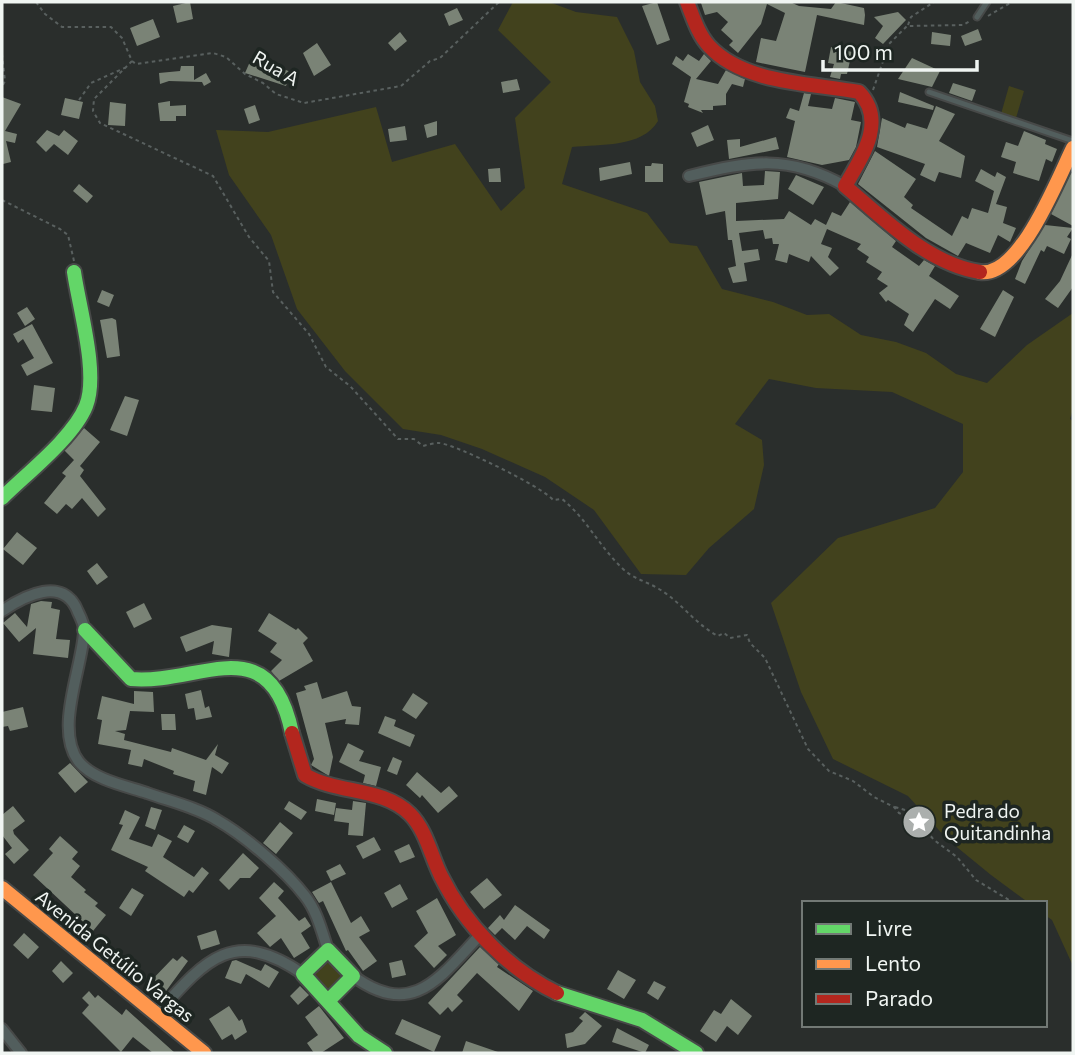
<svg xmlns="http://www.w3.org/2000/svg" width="1075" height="1055" font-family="Commissioner,sans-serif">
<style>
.green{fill:#42421d}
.building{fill:#7a8376}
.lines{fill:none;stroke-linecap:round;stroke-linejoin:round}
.lane-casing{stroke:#474948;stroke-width:9}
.street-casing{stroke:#474948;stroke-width:14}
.fast-casing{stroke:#474948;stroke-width:18}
.slow-casing{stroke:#474948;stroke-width:18}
.jam-casing{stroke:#474948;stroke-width:18}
.path{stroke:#59605f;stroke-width:2;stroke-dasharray:3.5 3.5;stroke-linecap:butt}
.lane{stroke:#525e5d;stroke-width:5}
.street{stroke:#525e5d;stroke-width:10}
.fast{stroke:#63d668;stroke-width:14}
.slow{stroke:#ff974d;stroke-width:14}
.jam{stroke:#b3261e;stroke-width:14}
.labels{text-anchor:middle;stroke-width:7;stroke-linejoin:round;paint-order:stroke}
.street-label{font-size:19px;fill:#f0f5f2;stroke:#1e2622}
.poi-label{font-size:19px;fill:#f0f5f2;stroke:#1e2622;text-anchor:start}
</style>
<rect width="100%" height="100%" fill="#2a2e2c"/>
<!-- green -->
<path class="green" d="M 513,2 L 549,2 L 576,12 L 617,17 L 634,51 L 640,82 L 655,106 L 658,121 C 642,148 600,144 572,147 L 562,184 L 647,213 L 670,243 L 697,246 L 722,289 L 773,302 L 807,315 L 829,314 L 861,335 L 896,342 L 926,353 L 956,374 L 987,383 L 1027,345 L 1073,313 L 1073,409 L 1070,419 L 1073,421 L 1073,966 L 1052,920 L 1045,915 L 1045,903 L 1029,903 L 991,875 L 947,839 L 908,796 L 833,759 L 801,692 L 771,603 L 838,538 L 935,508 L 963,472 L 963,424 L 892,392 L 816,388 L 769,379 L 735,424 L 762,440 L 764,465 L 754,509 L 709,548 L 686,575 L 641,574 L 594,510 L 545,477 L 482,449 L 441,435 L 403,429 L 345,371 L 297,309 L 271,235 L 229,175 L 216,130 L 268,132 L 376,107 L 392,162 L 455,144 L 501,211 L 525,188 L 515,118 L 551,82 L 498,30 Z
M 1009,86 L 1024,91 L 1016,118 L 1001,114 Z
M 328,961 L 344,976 L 330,992 L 311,976 L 318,966 Z"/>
<!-- building -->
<path class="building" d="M 190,2 L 193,19 L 177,23 L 173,6 Z
M 657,2 L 670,40 L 657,45 L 642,6 Z
M 706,2 L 790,2 L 799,6 L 831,9 L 836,2 L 864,8 L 865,15 L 864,25 L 817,15 L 805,72 L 756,62 L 761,38 L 776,41 L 785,13 L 767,4 L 761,24 L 738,53 L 729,45 L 733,41 L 721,30 L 728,22 L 717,12 L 705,15 L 701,3 Z
M 457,8 L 463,20 L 449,26 L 444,14 Z
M 898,12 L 906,20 L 883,44 L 875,38 L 883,26 L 874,17 Z
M 153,19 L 160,37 L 137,46 L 130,28 Z
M 978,29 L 982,40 L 965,46 L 961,36 Z
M 400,32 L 407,41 L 395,51 L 388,43 Z
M 932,32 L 951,35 L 950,46 L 931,44 Z
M 317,43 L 331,65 L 314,76 L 303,53 Z
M 831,47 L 852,52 L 847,74 L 841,74 L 840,79 L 830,77 L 834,64 L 828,63 Z
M 688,54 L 699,61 L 704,54 L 711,61 L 696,79 L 718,84 L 726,70 L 745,79 L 743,87 L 732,84 L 726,94 L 726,105 L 713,106 L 713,110 L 701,110 L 703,113 L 688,107 L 689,104 L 684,102 L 691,77 L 672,64 L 676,56 L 683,61 Z
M 252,57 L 291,72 L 286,86 L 245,73 Z
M 912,58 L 940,71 L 932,87 L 898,79 Z
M 181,66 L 194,66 L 194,80 L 206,73 L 211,82 L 204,86 L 202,82 L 169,81 L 160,84 L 159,73 L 180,71 Z
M 517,79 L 520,90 L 503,93 L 501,82 Z
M 953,83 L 976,90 L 972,101 L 949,93 Z
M 900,92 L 934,106 L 933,110 L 898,102 Z
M 804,93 L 811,94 L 808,106 L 832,109 L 835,98 L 855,102 L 851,120 L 861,122 L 856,147 L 849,160 L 822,165 L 787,157 L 795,121 L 786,118 L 790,108 L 799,111 Z
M 2,97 L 21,104 L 5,131 L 17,134 L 15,143 L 6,141 L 11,162 L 3,164 Z
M 65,98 L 83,102 L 79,119 L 61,115 Z
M 170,101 L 170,106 L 186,105 L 186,116 L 176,116 L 176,121 L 160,121 L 158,103 Z
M 110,102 L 126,104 L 125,126 L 108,125 Z
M 255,105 L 260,120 L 249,124 L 244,109 Z
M 936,106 L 955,114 L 939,141 L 965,156 L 961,178 L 939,172 L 935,182 L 920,175 L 925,164 L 877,147 L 882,118 L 905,128 L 907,123 L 927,129 Z
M 437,121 L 437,135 L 427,138 L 424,125 Z
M 708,125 L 714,140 L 697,147 L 691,133 Z
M 405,126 L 407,140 L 390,142 L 388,129 Z
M 47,130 L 59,136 L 64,130 L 78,141 L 68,155 L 54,144 L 46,152 L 36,142 Z
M 1024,131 L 1046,140 L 1045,144 L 1057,149 L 1052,162 L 1046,159 L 1039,181 L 1013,173 L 1016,162 L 1001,157 L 1006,142 L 1018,146 Z
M 776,137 L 779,149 L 729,159 L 727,140 L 740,139 L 740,147 Z
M 875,151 L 916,179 L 904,197 L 913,205 L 911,208 L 952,236 L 962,216 L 968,219 L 972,208 L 988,213 L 994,191 L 975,181 L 981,169 L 995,177 L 997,172 L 1006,177 L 996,204 L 1007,207 L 1003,223 L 1016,228 L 1010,242 L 998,235 L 990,253 L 966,243 L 958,256 L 926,238 L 858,184 Z
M 630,162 L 632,174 L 600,181 L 599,168 Z
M 652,163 L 663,164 L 663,182 L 645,182 L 645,166 L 651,166 Z
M 500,168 L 501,182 L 489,182 L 488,169 Z
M 765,171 L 780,172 L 778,199 L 736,203 L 736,221 L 784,219 L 789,211 L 811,225 L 815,219 L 826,225 L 832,212 L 841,216 L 850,202 L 896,241 L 892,247 L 919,266 L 924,260 L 935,266 L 929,276 L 959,296 L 950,309 L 935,299 L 913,332 L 904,325 L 909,314 L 888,300 L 886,302 L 879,293 L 888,286 L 877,279 L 882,272 L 866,262 L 869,257 L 857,249 L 861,244 L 827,229 L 821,244 L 832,248 L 828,257 L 839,268 L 830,276 L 811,256 L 809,262 L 789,254 L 787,263 L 775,260 L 779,244 L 773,244 L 772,238 L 765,239 L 763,230 L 739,233 L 742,251 L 758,249 L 760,260 L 744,263 L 747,281 L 733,283 L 728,268 L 736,266 L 732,240 L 728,240 L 725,211 L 706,215 L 699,182 L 742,173 L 743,186 L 764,185 Z
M 1071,173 L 1073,174 L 1073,226 L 1051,214 Z
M 796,175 L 824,187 L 813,205 L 788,189 Z
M 79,184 L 93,196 L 87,203 L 73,191 Z
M 1045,225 L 1073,228 L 1067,237 L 1071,239 L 1064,254 L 1047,246 L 1044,252 L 1041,250 L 1025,284 L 1015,279 L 1022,261 Z
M 1073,253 L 1073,287 L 1058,308 L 1045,299 L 1060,281 Z
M 102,290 L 114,295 L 109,307 L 97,302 Z
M 1003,290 L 1014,297 L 995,337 L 980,329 Z
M 27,307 L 35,319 L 25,326 L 17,313 Z
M 112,318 L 116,320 L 120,356 L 107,358 L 100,320 Z
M 32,324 L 53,363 L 27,376 L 21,365 L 34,358 L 23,339 L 18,343 L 13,334 Z
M 34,385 L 55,388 L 52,412 L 31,410 Z
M 125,396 L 139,400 L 127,436 L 110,430 Z
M 84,428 L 100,442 L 80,466 L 84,470 L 80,476 L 106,509 L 98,517 L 82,498 L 72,509 L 66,504 L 57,514 L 44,503 L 66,476 L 62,473 L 74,460 L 64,450 Z
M 17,532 L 37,548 L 23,565 L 3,549 Z
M 97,563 L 108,577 L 97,585 L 87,571 Z
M 41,601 L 52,602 L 51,608 L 60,610 L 56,639 L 70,640 L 68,658 L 33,654 L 36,628 L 19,642 L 3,623 L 15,613 L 27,627 L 31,604 Z
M 144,603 L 152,619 L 134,628 L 126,612 Z
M 269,613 L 296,630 L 298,628 L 308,638 L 303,643 L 313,661 L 279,681 L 271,671 L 282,660 L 270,652 L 277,643 L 258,631 Z
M 212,625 L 232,628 L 229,657 L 212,654 L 214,641 L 186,652 L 180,637 Z
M 317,682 L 322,699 L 347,691 L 352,706 L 361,707 L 359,725 L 345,724 L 346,719 L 325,723 L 333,757 L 329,776 L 311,765 L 314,759 L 296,693 L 306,690 L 304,686 Z
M 201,690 L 205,708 L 209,706 L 212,717 L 196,720 L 194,708 L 188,709 L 185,694 Z
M 134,691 L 153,692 L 154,712 L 130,711 L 126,730 L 115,731 L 125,734 L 124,740 L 171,752 L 172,748 L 206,760 L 218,744 L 215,755 L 229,763 L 222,774 L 212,767 L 206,795 L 193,791 L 195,781 L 173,774 L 174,771 L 144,759 L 142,767 L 128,764 L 131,750 L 98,744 L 102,720 L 97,719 L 102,696 L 134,704 Z
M 413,693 L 428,703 L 416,719 L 402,710 Z
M 23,707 L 28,727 L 10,731 L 8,726 L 2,727 L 2,712 Z
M 161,714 L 175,714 L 176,730 L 162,730 Z
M 385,716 L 396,720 L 394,726 L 415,735 L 410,747 L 378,733 Z
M 348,743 L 364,751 L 359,761 L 381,767 L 376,786 L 363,783 L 365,775 L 339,762 Z
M 393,757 L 402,761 L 397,775 L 387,771 Z
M 70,763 L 88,782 L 75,793 L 58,773 Z
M 417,772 L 441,793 L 449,786 L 458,796 L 438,813 L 422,795 L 420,798 L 406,785 Z
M 317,799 L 336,803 L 334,815 L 315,811 Z
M 289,801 L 307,812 L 301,820 L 284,809 Z
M 353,801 L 366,803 L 363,836 L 348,835 L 349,823 L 334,821 L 336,808 L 352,810 Z
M 13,806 L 25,821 L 13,830 L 14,834 L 29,850 L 14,864 L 5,854 L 12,848 L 2,835 L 2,815 Z
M 151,807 L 162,810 L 155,830 L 145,826 Z
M 125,810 L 140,817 L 129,839 L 152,847 L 158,834 L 172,841 L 163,857 L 194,877 L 202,867 L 209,873 L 193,893 L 189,890 L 184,897 L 145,871 L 148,867 L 111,850 L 123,825 L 119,824 Z
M 280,822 L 293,833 L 276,854 L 263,843 Z
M 184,825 L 195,831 L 188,843 L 177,837 Z
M 60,836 L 78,852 L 72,859 L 80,866 L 71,877 L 86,890 L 84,892 L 98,903 L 95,906 L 106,915 L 93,931 L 33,875 L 53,853 L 49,849 Z
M 374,837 L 381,850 L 363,859 L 356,846 Z
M 409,844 L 415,857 L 400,863 L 394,851 Z
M 243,853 L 259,868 L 250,878 L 240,878 L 229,890 L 219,880 Z
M 340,864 L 346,874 L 331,881 L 326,871 Z
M 487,878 L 502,895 L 484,909 L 470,892 Z
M 274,882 L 284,891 L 278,898 L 299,921 L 305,917 L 311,926 L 301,933 L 310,948 L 294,958 L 281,938 L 270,947 L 257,933 L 276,916 L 259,898 Z
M 331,882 L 351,923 L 361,916 L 370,931 L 359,937 L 377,961 L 363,971 L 348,950 L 346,951 L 323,901 L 319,903 L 312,892 Z
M 400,884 L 408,899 L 392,908 L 384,893 Z
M 132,888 L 144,895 L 131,916 L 119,908 Z
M 437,898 L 456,935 L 438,946 L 447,955 L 434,968 L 414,946 L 428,933 L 416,911 Z
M 515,905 L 550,930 L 544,939 L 527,926 L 515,940 L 502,928 L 495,935 L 488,928 L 500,915 L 504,920 Z
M 216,930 L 220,944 L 201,950 L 197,936 Z
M 24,933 L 39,947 L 28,959 L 13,945 Z
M 480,947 L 499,964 L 497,967 L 533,991 L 519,1011 L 477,973 L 457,995 L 463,1001 L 452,1012 L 448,1007 L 440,1015 L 428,1003 Z
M 182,956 L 188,961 L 161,998 L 146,986 L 173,958 L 177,961 Z
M 236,960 L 261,971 L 265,964 L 279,972 L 269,988 L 246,974 L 241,984 L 225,978 L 232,961 Z
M 402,960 L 406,975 L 392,978 L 389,963 Z
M 61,961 L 73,973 L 63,983 L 52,971 Z
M 618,970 L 636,980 L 624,999 L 607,989 Z
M 654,981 L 666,987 L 658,1000 L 647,993 Z
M 300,986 L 309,995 L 298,1005 L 290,996 Z
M 89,991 L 95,998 L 98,995 L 122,1015 L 126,1009 L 175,1053 L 153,1053 L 133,1037 L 121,1052 L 82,1013 L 89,1005 L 82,998 Z
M 731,999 L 752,1016 L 738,1035 L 727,1026 L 716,1042 L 700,1031 L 714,1010 L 721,1014 Z
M 229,1006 L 239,1021 L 242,1019 L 247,1032 L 235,1040 L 232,1034 L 222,1040 L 209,1019 Z
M 319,1006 L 344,1038 L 321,1053 L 314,1053 L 307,1043 L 318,1035 L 305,1017 Z
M 585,1012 L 602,1026 L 585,1044 L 567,1048 L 565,1034 L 573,1032 L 583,1021 L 579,1018 Z
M 402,1019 L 441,1036 L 434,1052 L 395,1034 Z
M 617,1028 L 649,1045 L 645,1053 L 612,1042 Z
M 466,1041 L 498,1052 L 497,1053 L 462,1053 Z"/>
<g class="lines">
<defs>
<path id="lane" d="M 977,17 L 987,2
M 929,92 L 1073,141"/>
<path id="street" d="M 689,176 C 750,161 788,154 845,186
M 2,611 C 24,596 64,575 78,612 C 81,618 85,626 84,632 C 82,669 54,730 79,762 C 94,780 126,786 147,793 C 169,801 196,807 217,820 C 245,836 285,870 305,896 C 317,911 322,932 328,950
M 353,976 C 413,1020 440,977 481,934
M 157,1014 C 205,960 233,926 303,974
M 2,1029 L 21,1053"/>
<path id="fast" d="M 2,498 C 26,474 73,438 86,406 C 99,374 79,307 74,272
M 85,630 L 131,679 C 200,685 270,626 292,733
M 557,993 L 642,1020 L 696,1053
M 328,1001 L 353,976 L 328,950 L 303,974 L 359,1036 L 385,1053"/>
<path id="slow" d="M 980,272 C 1020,278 1058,178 1073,148
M 2,888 L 204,1053"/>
<path id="jam" d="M 687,2 C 693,17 698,34 709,46 C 744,84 812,83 859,92 C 887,121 862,157 845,186 C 884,219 928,264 980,272
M 292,733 L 305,775 C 337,794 383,787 410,814 C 426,830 431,856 441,876 C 465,925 508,969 557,993"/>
</defs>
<!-- lane casing -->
<use href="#lane" class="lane-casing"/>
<!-- street casing -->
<use href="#street" class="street-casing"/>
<!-- fast casing -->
<use href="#fast" class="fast-casing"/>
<!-- slow casing -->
<use href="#slow" class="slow-casing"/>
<!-- jam casing -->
<use href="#jam" class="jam-casing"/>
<!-- path -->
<path class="path" d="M 36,2 L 45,14 L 62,27 L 111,27 L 122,38 L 132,61 L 136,64 L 213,53 L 226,57 L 245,74 L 263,83 L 276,94 L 304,103 L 401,86 L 430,61 L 440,58 L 499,2
M 988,16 L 1012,2
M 908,25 L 911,17 L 934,2
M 2,54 L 5,81 L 2,87
M 132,61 L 94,99 L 93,111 L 100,123 L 213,176 L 249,237 L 269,261 L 273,292 L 309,334 L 326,367 L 350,386 L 398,439 L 414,439 L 423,446 C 427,445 434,443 439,443 C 455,444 543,487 553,500 L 562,499 C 586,518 599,546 622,568 C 633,579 646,581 659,589 C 681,602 695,624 718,636 L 724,633 L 730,638 L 747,635 L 750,643 L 765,658 L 808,749 L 829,771 L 853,781 L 874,797 L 894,807 L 899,813 L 919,822 L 934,840 L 957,857 L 976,880 L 1014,903
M 873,90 L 889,44 L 907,26 L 963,25 L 970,21
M 79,100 L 91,83 L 129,66
M 2,200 L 60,229 L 68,235 L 74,261
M 895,807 L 918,814 L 919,822"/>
<!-- lane -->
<use href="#lane" class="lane"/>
<!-- street -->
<use href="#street" class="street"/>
<!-- fast -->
<use href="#fast" class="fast"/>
<!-- slow -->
<use href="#slow" class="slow"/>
<!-- jam -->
<use href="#jam" class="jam"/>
</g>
<!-- icons -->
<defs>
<symbol id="sight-disc" viewBox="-11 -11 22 22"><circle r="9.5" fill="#abafad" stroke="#1e2622"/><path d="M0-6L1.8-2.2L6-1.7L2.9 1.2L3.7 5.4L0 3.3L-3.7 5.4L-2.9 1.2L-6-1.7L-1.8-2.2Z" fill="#fff"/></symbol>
</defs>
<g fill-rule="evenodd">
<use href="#sight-disc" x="900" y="803" width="38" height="38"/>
</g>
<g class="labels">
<!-- street labels -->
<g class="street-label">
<text transform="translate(276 68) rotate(30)" y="7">Rua A</text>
<text transform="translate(115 956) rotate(39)" y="7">Avenida Getúlio Vargas</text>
</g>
<!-- poi labels -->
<g class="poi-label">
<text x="944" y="818">Pedra do<tspan x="944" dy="22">Quitandinha</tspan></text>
</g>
</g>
<!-- border -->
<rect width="1075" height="1055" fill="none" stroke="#f0f5f2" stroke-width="7"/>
<!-- legend -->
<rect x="802" y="901" width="245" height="126" fill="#1e2622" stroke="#727975" stroke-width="2"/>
<rect x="816" y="924" width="35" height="10" fill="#63d668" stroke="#727975" stroke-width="2"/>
<text x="865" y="936" font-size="21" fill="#f0f5f2">Livre</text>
<rect x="816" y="959" width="35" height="10" fill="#ff974d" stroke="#727975" stroke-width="2"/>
<text x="865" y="971" font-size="21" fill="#f0f5f2">Lento</text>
<rect x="816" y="994" width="35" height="10" fill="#b3261e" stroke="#727975" stroke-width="2"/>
<text x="865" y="1006" font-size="21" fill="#f0f5f2">Parado</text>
<!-- scale -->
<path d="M823 60v10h154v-10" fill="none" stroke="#f0f5f2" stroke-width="3.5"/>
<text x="834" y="60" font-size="21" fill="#f0f5f2" stroke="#1e2622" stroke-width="5" paint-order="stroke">100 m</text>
</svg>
